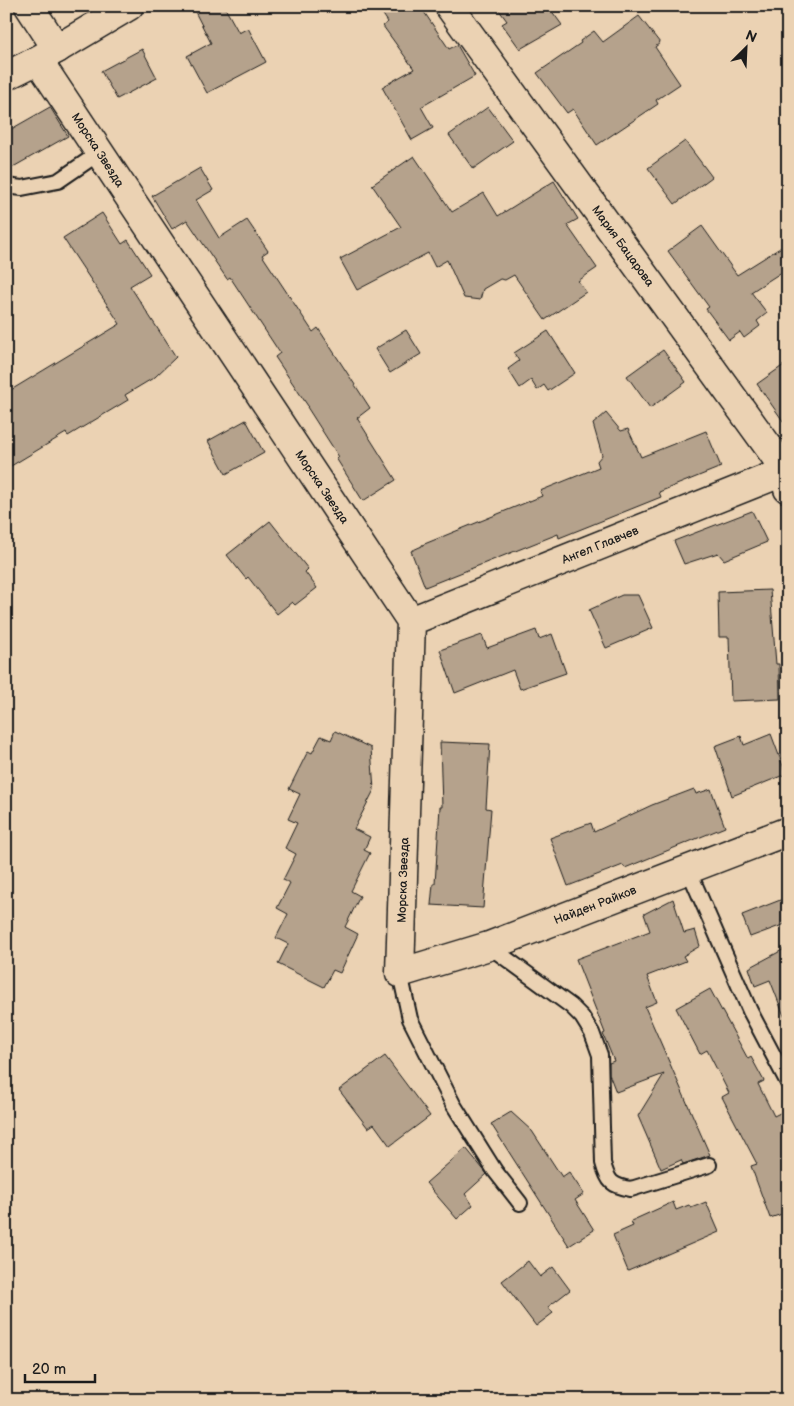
<svg xmlns="http://www.w3.org/2000/svg" width="794" height="1406" font-family="'Balsamiq Sans',sans-serif">
<style>
.building{fill:#b5a28c;stroke:#1c1c1c}
.lines{fill:none;stroke-linecap:round;stroke-linejoin:round}
.service-casing{stroke:#1c1c1c;stroke-width:18}
.minor-casing{stroke:#1c1c1c;stroke-width:31}
.tertiary-casing{stroke:#1c1c1c;stroke-width:31}
.service{stroke:#ebd2b3;stroke-width:14}
.minor{stroke:#ebd2b3;stroke-width:28}
.tertiary{stroke:#ebd2b3;stroke-width:28}
.labels{text-anchor:middle;stroke-width:4;stroke-linejoin:round;paint-order:stroke}
.street-label{font-size:12px;fill:#1c1c1c;stroke:#ebd2b3}
</style>
<rect width="100%" height="100%" fill="#ebd2b3"/>
<filter id="ink" filterUnits="userSpaceOnUse"><feTurbulence type="fractalNoise" baseFrequency=".02" numOctaves="2"/><feDisplacementMap in="SourceGraphic" scale="10" xChannelSelector="R" yChannelSelector="G"/><feConvolveMatrix kernelMatrix="1 2 1 2 8 2 1 2 1" color-interpolation-filters="sRGB"/></filter>
<g filter="url(#ink)">
<!-- building -->
<path class="building" d="M 192,6 L 224,6 L 239,33 L 248,28 L 266,62 L 207,93 L 187,56 L 211,43 Z
M 392,6 L 420,6 L 449,49 L 457,45 L 475,76 L 421,107 L 433,128 L 412,140 L 382,87 L 414,69 L 383,26 L 388,22 L 382,13 Z
M 496,6 L 548,6 L 562,25 L 520,49 L 502,24 L 507,21 Z
M 639,16 L 660,43 L 655,47 L 680,84 L 656,100 L 658,104 L 597,145 L 573,109 L 567,113 L 537,73 L 581,43 L 580,41 L 594,31 L 603,42 Z
M 142,49 L 157,78 L 117,99 L 101,71 Z
M 50,107 L 68,136 L 6,171 L 6,132 Z
M 488,107 L 513,141 L 473,169 L 449,135 Z
M 685,141 L 712,177 L 675,204 L 648,168 Z
M 414,156 L 452,212 L 484,193 L 498,216 L 554,181 L 578,219 L 567,225 L 597,268 L 578,281 L 586,292 L 545,320 L 514,275 L 505,280 L 500,279 L 483,289 L 480,300 L 464,298 L 447,260 L 435,267 L 428,253 L 357,290 L 340,259 L 401,227 L 372,185 Z
M 200,168 L 213,190 L 196,200 L 219,238 L 247,220 L 268,251 L 262,255 L 313,332 L 318,328 L 370,408 L 357,418 L 396,480 L 363,501 L 336,458 L 339,457 L 307,407 L 308,406 L 275,357 L 280,353 L 230,277 L 227,279 L 187,220 L 172,229 L 152,196 Z
M 102,213 L 122,244 L 128,240 L 150,274 L 130,286 L 176,357 L 155,377 L 125,395 L 128,400 L 68,436 L 66,433 L 6,469 L 6,393 L 120,324 L 63,238 Z
M 702,226 L 737,275 L 788,243 L 788,268 L 751,292 L 767,313 L 757,321 L 760,326 L 744,338 L 740,332 L 729,340 L 706,309 L 709,307 L 668,251 Z
M 406,330 L 421,354 L 390,373 L 375,349 Z
M 548,331 L 575,373 L 548,391 L 544,385 L 537,390 L 531,380 L 520,388 L 508,369 L 519,361 L 514,353 Z
M 663,350 L 686,382 L 650,408 L 627,376 Z
M 788,362 L 788,428 L 757,384 Z
M 606,413 L 621,431 L 628,429 L 641,457 L 706,431 L 721,467 L 659,492 L 661,497 L 559,538 L 558,534 L 425,587 L 411,551 L 422,546 L 422,545 L 542,496 L 540,491 L 599,467 L 597,461 L 602,455 L 593,424 Z
M 246,420 L 264,453 L 226,474 L 208,441 Z
M 752,511 L 767,542 L 724,560 L 718,553 L 684,564 L 674,541 Z
M 270,521 L 308,569 L 305,572 L 317,588 L 295,605 L 292,602 L 277,614 L 248,577 L 246,579 L 227,555 Z
M 770,590 L 776,664 L 779,664 L 780,699 L 731,701 L 729,637 L 719,637 L 718,592 Z
M 622,595 L 638,595 L 653,628 L 606,648 L 589,610 Z
M 536,630 L 539,639 L 552,634 L 566,673 L 520,689 L 513,670 L 455,693 L 440,650 L 482,635 L 487,648 Z
M 335,731 L 371,748 L 374,790 L 354,829 L 370,837 L 364,850 L 370,853 L 351,891 L 360,896 L 345,927 L 358,934 L 340,973 L 333,970 L 324,987 L 278,964 L 288,944 L 276,938 L 288,914 L 277,908 L 290,883 L 283,880 L 296,854 L 285,848 L 297,823 L 288,819 L 300,794 L 289,789 L 308,751 L 312,753 L 321,736 L 331,740 Z
M 771,734 L 786,774 L 732,796 L 715,746 L 741,736 L 744,745 Z
M 440,742 L 490,744 L 486,808 L 491,809 L 483,908 L 431,905 L 433,884 L 435,884 L 440,807 L 442,807 Z
M 694,789 L 696,794 L 711,789 L 725,827 L 625,868 L 623,865 L 568,886 L 550,838 L 591,823 L 594,832 L 652,805 Z
M 788,897 L 788,923 L 750,937 L 742,915 Z
M 673,899 L 684,933 L 695,930 L 700,946 L 683,956 L 686,961 L 647,976 L 657,1002 L 645,1007 L 710,1155 L 683,1164 L 681,1160 L 661,1169 L 638,1116 L 664,1074 L 616,1092 L 609,1074 L 609,1063 L 614,1061 L 603,1034 L 605,1033 L 576,959 L 650,931 L 644,914 Z
M 788,947 L 788,1021 L 786,1021 L 770,980 L 755,986 L 749,968 Z
M 710,989 L 748,1059 L 751,1057 L 764,1081 L 758,1084 L 774,1116 L 788,1109 L 788,1212 L 770,1218 L 751,1166 L 757,1164 L 722,1097 L 729,1093 L 707,1050 L 700,1054 L 676,1008 Z
M 385,1056 L 430,1116 L 390,1146 L 374,1124 L 368,1128 L 339,1090 Z
M 511,1112 L 532,1131 L 562,1177 L 569,1172 L 584,1194 L 575,1200 L 594,1230 L 569,1246 L 491,1124 Z
M 466,1148 L 487,1174 L 465,1194 L 473,1205 L 457,1219 L 426,1183 Z
M 673,1202 L 676,1210 L 689,1205 L 691,1208 L 706,1202 L 719,1232 L 628,1271 L 613,1235 L 633,1226 L 631,1221 Z
M 528,1261 L 540,1277 L 553,1267 L 570,1290 L 548,1307 L 553,1313 L 536,1326 L 502,1281 Z"/>
<g class="lines">
<defs>
<path id="service" d="M 6,186 L 22,188 L 58,181 L 99,153
M 688,869 L 750,1011 L 788,1083
M 489,946 L 571,1006 L 582,1017 L 592,1033 L 600,1055 L 603,1163 C 608,1182 612,1186 631,1189 L 709,1165
M 400,973 L 410,1019 L 453,1104 L 495,1171 L 520,1203"/>
<path id="minor" d="M 29,6 L 57,49
M 449,6 L 786,471 L 788,489
M 38,60 L 411,621 L 400,973 L 489,946 L 788,831
M 411,621 L 788,470"/>
<path id="tertiary" d="M 6,76 L 38,60 L 129,6"/>
</defs>
<!-- service casing -->
<use href="#service" class="service-casing"/>
<!-- minor casing -->
<use href="#minor" class="minor-casing"/>
<!-- tertiary casing -->
<use href="#tertiary" class="tertiary-casing"/>
<!-- service -->
<use href="#service" class="service"/>
<!-- minor -->
<use href="#minor" class="minor"/>
<!-- tertiary -->
<use href="#tertiary" class="tertiary"/>
</g>
</g>
<g class="labels">
<!-- street labels -->
<g class="street-label">
<text transform="translate(98 150) rotate(57)" y="4">Морска Звезда</text>
<text transform="translate(623 246) rotate(54)" y="4">Мария Бацарова</text>
<text transform="translate(322 487) rotate(56)" y="4">Морска Звезда</text>
<text transform="translate(600 545) rotate(-22)" y="4">Ангел Главчев</text>
<text transform="translate(403 880) rotate(-88)" y="4">Морска Звезда</text>
<text transform="translate(595 905) rotate(-21)" y="4">Найден Райков</text>
</g>
</g>
<!-- margin -->
<rect width="794" height="1406" fill="none" stroke="#ebd2b3" stroke-width="25"/>
<rect x="12" y="12" width="769" height="1381" fill="none" stroke="#1c1c1c" stroke-width="2" filter="url(#ink)"/>
<!-- north arrow -->
<g transform="translate(746 48) rotate(24)" stroke="#ebd2b3" stroke-width="4" paint-order="stroke">
<path d="M0-4L9 19L0 12L-9 19Z" fill="#1c1c1c"/>
<text y="-8" font-size="14" font-weight="bold" text-anchor="middle" fill="#1c1c1c">N</text>
</g>
<!-- scale -->
<path d="M25 1374v8h70v-8" fill="none" stroke="#1c1c1c" stroke-width="2.5"/>
<text x="32" y="1374" font-size="15" fill="#1c1c1c" stroke="#ebd2b3" stroke-width="4" paint-order="stroke">20 m</text>
</svg>
